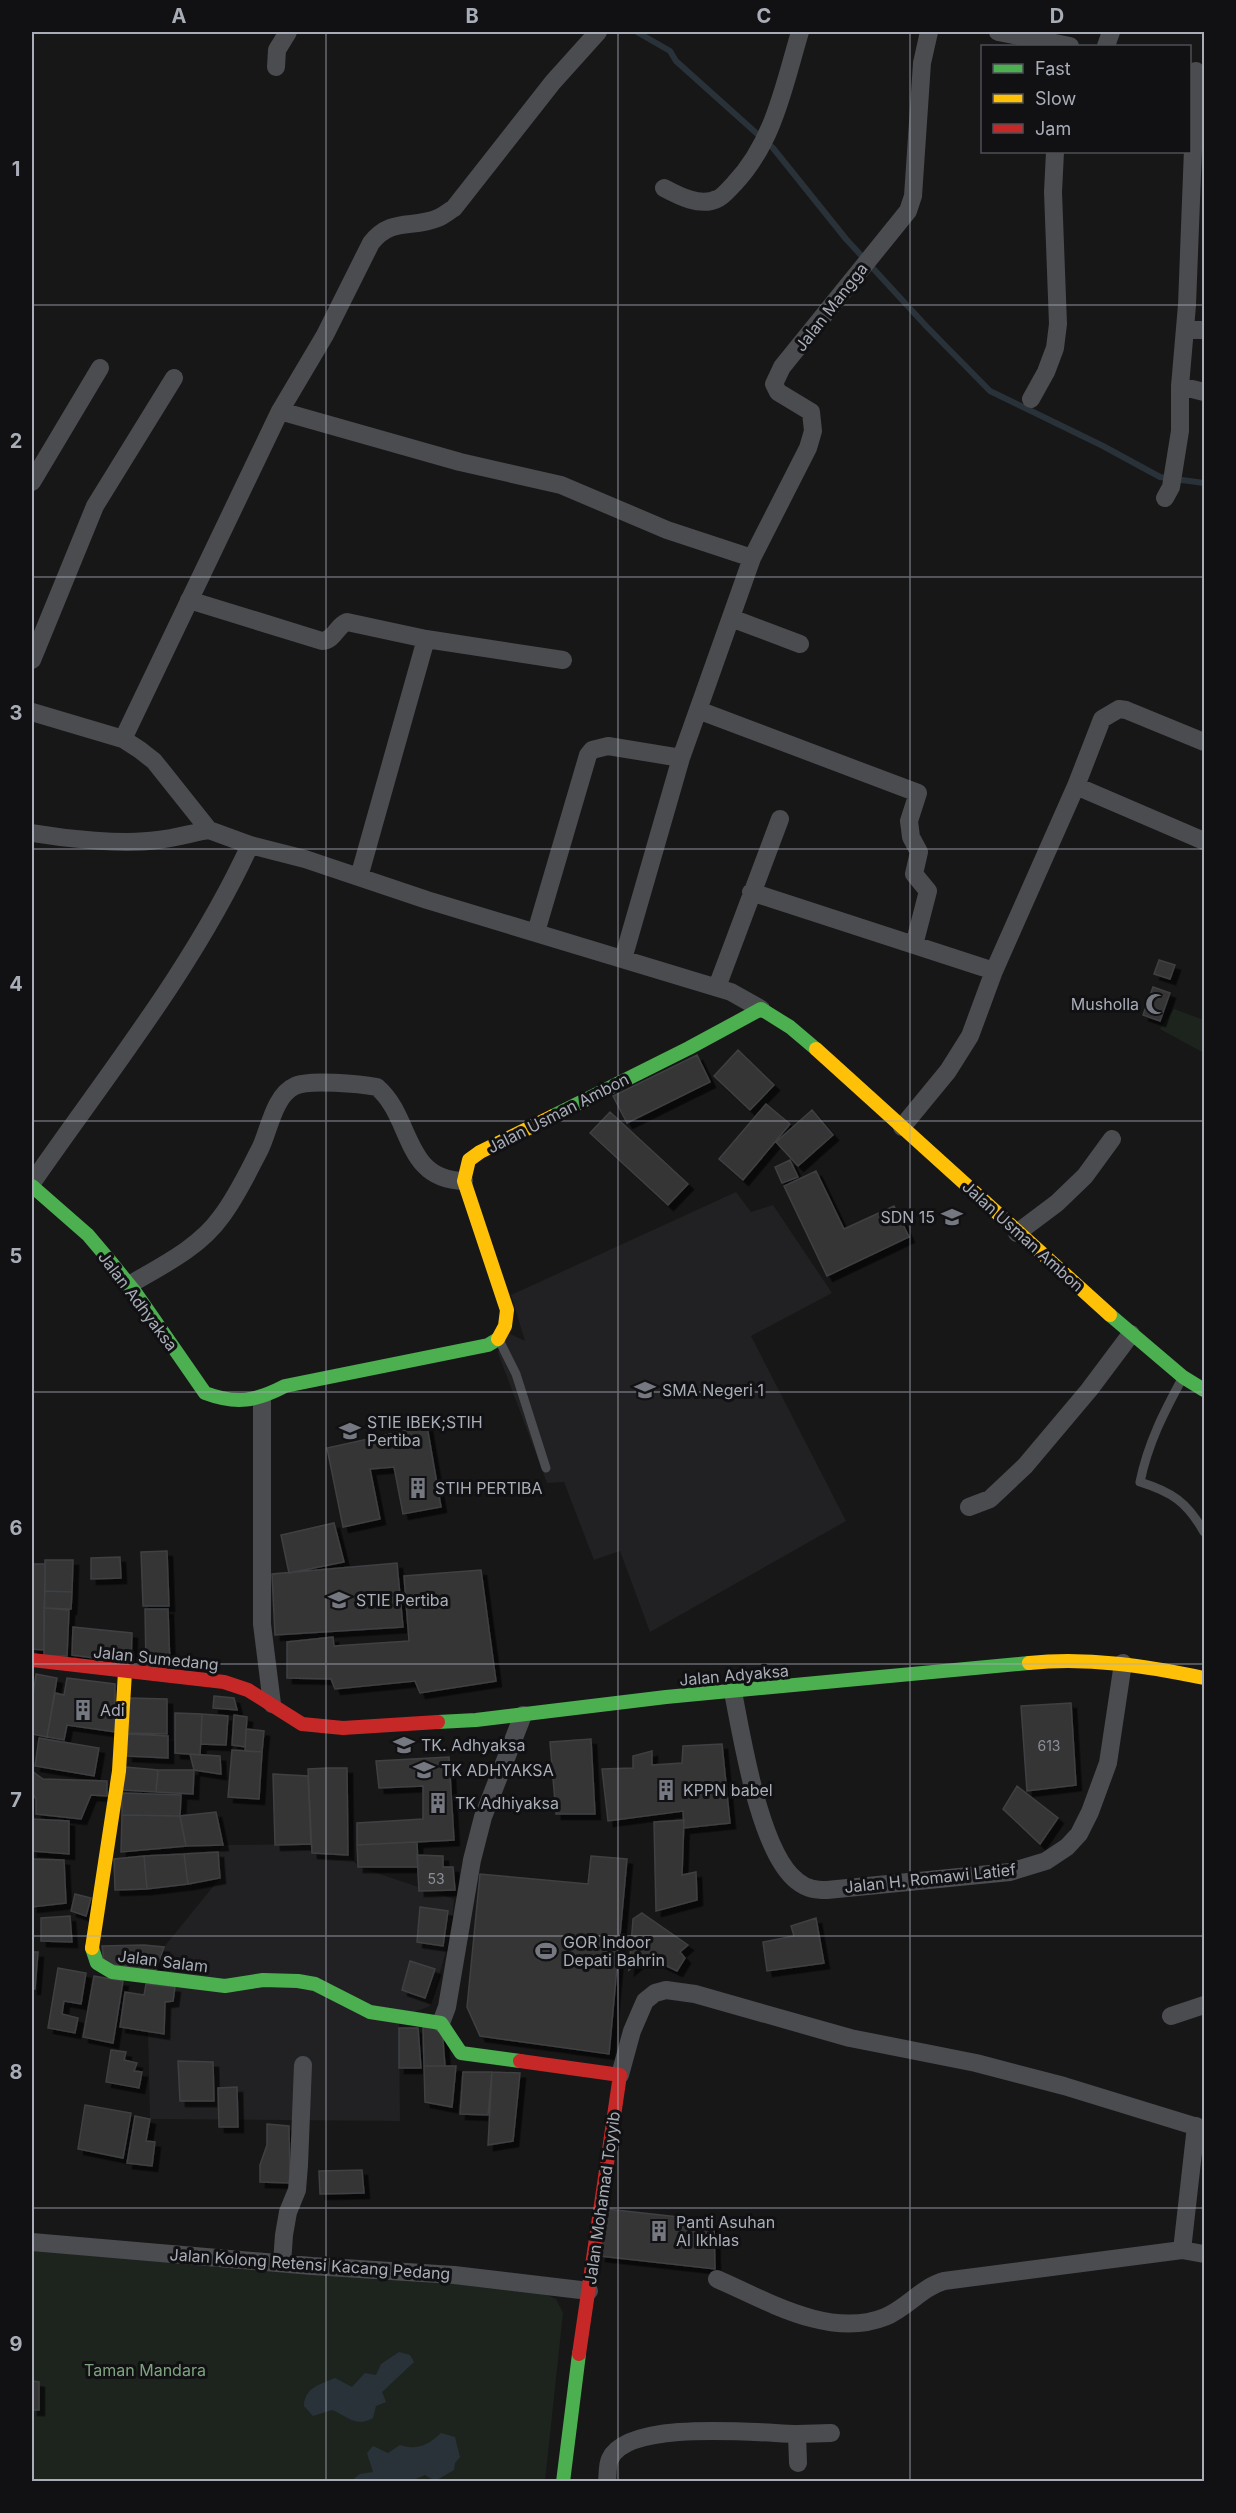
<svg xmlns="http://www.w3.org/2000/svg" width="1236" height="2513" font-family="Inter,sans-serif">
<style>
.built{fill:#212123}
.green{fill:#1d241e}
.water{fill:#2a3239}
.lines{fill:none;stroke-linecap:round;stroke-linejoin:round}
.stream{stroke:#2a3239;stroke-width:6}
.building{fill:#353536;stroke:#3f4043;stroke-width:1.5;filter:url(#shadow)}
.lane{stroke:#4b4c50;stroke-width:9}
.street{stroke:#4b4c50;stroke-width:18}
.fast{stroke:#4caf50;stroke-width:14}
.slow{stroke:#ffc107;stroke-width:14}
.jam{stroke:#c62828;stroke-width:14}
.grid{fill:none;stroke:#a8adb8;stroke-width:1.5;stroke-opacity:0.55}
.labels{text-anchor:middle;stroke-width:6;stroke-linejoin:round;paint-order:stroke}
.number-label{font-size:14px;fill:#8b8f98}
.street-label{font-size:16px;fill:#a8adb8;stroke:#111113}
.poi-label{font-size:16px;fill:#a8adb8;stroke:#111113;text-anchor:start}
.park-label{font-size:16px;fill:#7fa381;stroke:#111113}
.neatline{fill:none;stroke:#a8adb8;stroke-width:2}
.grid-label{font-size:20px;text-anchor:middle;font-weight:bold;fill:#a8adb8}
</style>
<defs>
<filter id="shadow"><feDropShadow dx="5.5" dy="5.5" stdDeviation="0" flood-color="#0009"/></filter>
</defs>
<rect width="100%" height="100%" fill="#171717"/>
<!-- built -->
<path class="built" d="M 736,1192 L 751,1212 L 773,1205 L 832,1293 L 751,1336 L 846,1521 L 650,1632 L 620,1551 L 594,1560 L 564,1482 L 547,1483 L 498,1353 L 504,1331 L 525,1341 L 511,1295 Z
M 311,1844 L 312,1853 L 348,1855 L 359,1867 L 454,1899 L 451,1934 L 430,2006 L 399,2018 L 400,2121 L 150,2119 L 148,2032 L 155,1972 L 164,1947 L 220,1878 L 218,1852 L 223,1845 Z"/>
<!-- green -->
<path class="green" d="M 1174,1009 L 1204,1020 L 1204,1053 L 1160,1029 Z
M 32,2249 L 539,2291 L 556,2299 L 563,2313 L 545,2481 L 32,2481 Z"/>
<!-- water -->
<path class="water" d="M 399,2352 L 410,2355 L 414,2362 L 382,2392 L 386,2402 L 376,2406 L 373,2418 C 355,2428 348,2416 332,2410 L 313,2416 L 304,2406 C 304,2388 321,2384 335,2378 L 352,2387 L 365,2373 L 376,2375 L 381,2364 Z
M 441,2433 L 455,2437 L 460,2457 L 455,2463 L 454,2470 L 435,2481 L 425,2475 L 411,2481 L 351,2481 L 360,2474 L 373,2472 L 367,2453 L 373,2446 L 388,2453 L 400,2445 C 417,2451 428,2445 441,2433 Z"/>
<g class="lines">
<!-- stream -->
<path class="stream" d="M 637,32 L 670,51 L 676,61 L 773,148 L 846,239 L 927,327 L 990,391 L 1103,446 L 1160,477 L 1204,483"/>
</g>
<!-- building -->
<path class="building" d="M 1159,960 L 1175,965 L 1170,979 L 1154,974 Z
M 1153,987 L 1170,993 L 1160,1021 L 1143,1015 Z
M 738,1050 L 774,1085 L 750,1110 L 714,1076 Z
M 697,1055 L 710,1082 L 627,1123 L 613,1096 Z
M 766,1104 L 790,1124 L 743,1180 L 719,1159 Z
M 812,1110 L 833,1135 L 798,1166 L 776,1142 Z
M 610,1112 L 688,1184 L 668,1205 L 590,1133 Z
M 790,1160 L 798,1177 L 782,1183 L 775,1167 Z
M 816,1171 L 844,1229 L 894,1206 L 909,1237 L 827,1276 L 784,1186 Z
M 427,1426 L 441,1507 L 403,1514 L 394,1467 L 370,1469 L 380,1519 L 343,1527 L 327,1448 Z
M 334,1523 L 344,1562 L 289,1573 L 281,1535 Z
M 167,1551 L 169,1606 L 143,1606 L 141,1552 Z
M 120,1557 L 121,1578 L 91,1579 L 91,1558 Z
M 45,1560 L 73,1560 L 72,1592 L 45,1591 Z
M 397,1563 L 403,1627 L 275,1635 L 272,1574 Z
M 32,1564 L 45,1564 L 44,1650 L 32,1649 Z
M 481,1570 L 496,1681 L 420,1693 L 415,1681 L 335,1689 L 331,1679 L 287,1678 L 287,1642 L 333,1637 L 334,1646 L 409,1641 L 404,1576 Z
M 45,1591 L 72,1592 L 71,1609 L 44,1608 Z
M 44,1608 L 69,1610 L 67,1656 L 44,1656 Z
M 145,1609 L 168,1609 L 170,1667 L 146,1666 Z
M 73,1627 L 132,1633 L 131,1663 L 72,1655 Z
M 36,1674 L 57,1678 L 47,1737 L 32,1734 L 32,1703 Z
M 67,1678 L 115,1684 L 115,1732 L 67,1725 L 64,1740 L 47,1737 L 55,1693 L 64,1695 Z
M 214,1696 L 234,1698 L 237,1710 L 213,1708 Z
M 129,1698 L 167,1699 L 167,1734 L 129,1733 Z
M 1071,1703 L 1076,1785 L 1027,1791 L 1021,1706 Z
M 175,1713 L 202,1714 L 200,1755 L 175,1753 Z
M 202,1714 L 228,1716 L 226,1745 L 201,1744 Z
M 234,1715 L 247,1717 L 245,1747 L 232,1745 Z
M 246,1729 L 264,1731 L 262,1752 L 245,1751 Z
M 128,1734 L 168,1736 L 168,1758 L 127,1756 Z
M 39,1738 L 99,1748 L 94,1776 L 35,1766 Z
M 591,1739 L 595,1814 L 556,1814 L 550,1742 Z
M 722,1744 L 730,1823 L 684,1828 L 683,1811 L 608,1821 L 602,1769 L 633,1768 L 633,1756 L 652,1751 L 652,1765 L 682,1763 L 683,1746 Z
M 232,1750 L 262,1752 L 259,1799 L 228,1797 Z
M 190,1754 L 220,1756 L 221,1774 L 194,1770 Z
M 449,1757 L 454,1840 L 357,1845 L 357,1823 L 423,1819 L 423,1786 L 379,1788 L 376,1761 Z
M 125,1767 L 158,1770 L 156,1792 L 123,1790 Z
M 328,1768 L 347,1768 L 348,1855 L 312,1853 L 308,1769 Z
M 158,1770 L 194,1770 L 193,1794 L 156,1792 Z
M 32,1771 L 43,1779 L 107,1781 L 107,1796 L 91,1795 L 81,1819 L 36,1814 L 36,1799 L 32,1793 Z
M 273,1774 L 308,1776 L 311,1844 L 275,1845 Z
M 1017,1786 L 1058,1818 L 1040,1844 L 1003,1809 Z
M 122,1793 L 181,1795 L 180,1816 L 122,1815 Z
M 216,1812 L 223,1845 L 186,1846 L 180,1816 Z
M 122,1815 L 180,1816 L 186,1846 L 121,1852 Z
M 32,1819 L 69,1821 L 69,1854 L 32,1851 Z
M 684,1820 L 682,1875 L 696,1872 L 697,1900 L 656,1911 L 654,1822 Z
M 417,1842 L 418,1867 L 358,1867 L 357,1845 Z
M 218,1852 L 220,1878 L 188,1884 L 184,1854 Z
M 184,1854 L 188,1884 L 147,1889 L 144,1856 Z
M 417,1855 L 443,1856 L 443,1867 L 453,1867 L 455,1890 L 419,1891 Z
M 144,1856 L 147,1889 L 115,1890 L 114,1859 Z
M 591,1856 L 627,1859 L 609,2054 L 480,2036 L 467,2007 L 480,1874 L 588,1884 Z
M 32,1859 L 64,1860 L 66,1903 L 32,1907 Z
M 75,1894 L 91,1898 L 86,1916 L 71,1911 Z
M 420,1907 L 448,1911 L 443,1946 L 417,1942 Z
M 642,1913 L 688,1945 L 680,1952 L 685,1958 L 677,1971 L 646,1956 L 629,1970 L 633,1919 Z
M 70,1916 L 72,1942 L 41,1941 L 41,1918 Z
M 816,1918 L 824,1963 L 767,1971 L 763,1942 L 794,1936 L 791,1926 Z
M 144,1945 L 164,1947 L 155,1972 L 104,1963 L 102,1946 Z
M 32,1952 L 38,1952 L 35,1989 L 32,1989 Z
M 410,1961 L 435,1969 L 425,1998 L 402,1990 Z
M 58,1968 L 86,1973 L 81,2004 L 64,2001 L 62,2014 L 78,2018 L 75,2033 L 48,2028 Z
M 94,1976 L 123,1981 L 113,2043 L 83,2037 Z
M 146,1984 L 175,1987 L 173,2001 L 165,2002 L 164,2034 L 120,2027 L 125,1992 L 144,1995 Z
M 423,2027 L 442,2027 L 445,2066 L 424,2066 Z
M 399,2028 L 418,2028 L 421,2068 L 399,2068 Z
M 111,2050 L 126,2052 L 124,2060 L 137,2063 L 134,2071 L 142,2072 L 139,2088 L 106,2082 Z
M 178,2061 L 213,2062 L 214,2101 L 180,2101 Z
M 424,2066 L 456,2066 L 452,2107 L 425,2102 Z
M 463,2072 L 492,2072 L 488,2115 L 460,2114 Z
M 492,2072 L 520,2073 L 513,2141 L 488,2145 Z
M 237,2087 L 238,2127 L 219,2127 L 218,2088 Z
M 85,2105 L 131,2113 L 123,2158 L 78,2149 Z
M 135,2116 L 150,2119 L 146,2141 L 155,2142 L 152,2166 L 127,2163 Z
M 267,2124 L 289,2126 L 290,2183 L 260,2182 L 260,2165 L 267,2145 Z
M 362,2170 L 364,2193 L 320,2194 L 319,2171 Z
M 607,2209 L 714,2221 L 715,2269 L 600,2256 Z
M 32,2381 L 39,2382 L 39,2410 L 32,2410 Z"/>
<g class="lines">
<!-- lane -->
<path class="lane" d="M 499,1340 L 516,1374 L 546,1468
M 1183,1377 C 1164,1412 1148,1443 1140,1482 C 1172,1492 1187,1502 1204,1532"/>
<!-- street -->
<path class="street" d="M 998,32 L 1070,46
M 1106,46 L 1111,32
M 276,67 L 277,50 L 288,32
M 664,188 C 679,196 700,207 717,199 C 723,197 729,189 734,184 C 774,142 784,85 800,32
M 1185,330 L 1204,330
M 1180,386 L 1204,392
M 1031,399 L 1046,372 L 1055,348 L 1058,324 L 1053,192 L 1055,152
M 280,411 L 460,462 L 561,485 L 667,530 L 752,558
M 32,482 L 100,368
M 1165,498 L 1171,487 L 1180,431 L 1180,386 L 1187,305 L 1196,71
M 189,600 L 322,641 C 335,640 336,626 347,622 L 426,639 L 563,660
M 731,618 L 800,644
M 32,660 L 95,506 L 174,378
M 698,710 L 918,793 L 909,821 L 911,837 L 919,852 L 914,874 L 928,891 L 914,945
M 32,712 L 123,739 L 140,750 L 154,761 L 209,830 L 250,845 L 305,859 L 427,900 L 731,992 L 761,1009
M 123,739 L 280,411 L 325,335 L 371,243 C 391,217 412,229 438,218 C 443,216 449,211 454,208 L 553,82 L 598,32
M 1076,786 L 1204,841
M 32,833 C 67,839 123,845 158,840 C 175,838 192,833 209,830
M 359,877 L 426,639
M 751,892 L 994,971
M 536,932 L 588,755 L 592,750 L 608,746 L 681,758
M 623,959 L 681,758 L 752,558 L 808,448 L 813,431 L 811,412 L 778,392 L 774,384 L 782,367 L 908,211 L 913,196 L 922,63 L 929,32
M 717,987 L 780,819
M 902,1127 L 948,1071 L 970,1036 L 994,971 L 1076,786 L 1102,719 L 1119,709 L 1126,710 L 1204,742
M 32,1183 C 108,1073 194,967 250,845
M 1017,1233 L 1057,1203 L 1085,1176 L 1112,1139
M 129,1285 C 161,1266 199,1248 221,1217 C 237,1196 248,1172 260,1149 C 269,1131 274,1095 295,1086 C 308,1079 361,1084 377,1087 C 413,1118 403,1180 464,1181
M 262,1398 L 262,1624 L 272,1704
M 969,1507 L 990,1499 L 1025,1466 L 1089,1390 L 1131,1334
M 733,1692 C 742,1738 760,1853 797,1881 C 807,1889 815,1890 827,1890 L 1010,1872 L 1046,1861 L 1067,1847 L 1079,1834 L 1090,1812 L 1108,1763 L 1123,1663
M 1171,2016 L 1204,2005
M 441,2023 L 447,2007 L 472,1860 L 483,1817 L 523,1715
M 620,2075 L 632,2031 L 645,2001 L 655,1993 L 666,1990 L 695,1994 L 850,2038 L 976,2063 L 1064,2086 L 1204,2129
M 32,2242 L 312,2266 L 454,2275 L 589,2291
M 1182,2250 L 1196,2126
M 282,2263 L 284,2235 L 288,2212 L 297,2190 L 299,2165 L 303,2065
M 717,2279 C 767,2301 830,2339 885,2317 C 907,2308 922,2287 944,2281 L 1182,2250 L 1204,2254
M 797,2434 L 831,2433
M 607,2482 C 608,2475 607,2465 610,2459 C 628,2419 758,2433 797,2434 L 798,2463"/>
<!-- fast -->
<path class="fast" d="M 553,1116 L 689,1048 L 761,1009 L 790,1027 L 816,1049
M 32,1186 L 88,1235 L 110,1261 L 135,1292 L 205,1393 C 237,1405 256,1401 285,1386 L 488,1345 L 498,1339
M 1110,1315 L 1183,1377 L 1204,1390
M 438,1722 L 476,1720 L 666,1697 L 1029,1663
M 92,1948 L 97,1963 L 112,1972 L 225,1986 L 263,1980 L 298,1981 L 315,1984 L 370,2012 L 441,2023 L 461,2053 L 520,2061
M 563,2482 L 579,2354"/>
<!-- slow -->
<path class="slow" d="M 816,1049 L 1110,1315
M 498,1339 L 505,1326 L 507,1310 L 464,1181 L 469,1160 L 480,1152 L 553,1116
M 1029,1663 C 1089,1657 1146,1666 1204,1678
M 92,1948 L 119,1771 L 125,1672"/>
<!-- jam -->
<path class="jam" d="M 32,1660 L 224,1682 L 248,1690 L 302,1724 L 343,1728 L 438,1722
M 520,2061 L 620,2075 L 579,2354"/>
</g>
<!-- grid -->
<path class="grid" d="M 326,32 L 326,2482M 618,32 L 618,2482M 910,32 L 910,2482M 32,305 L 1204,305M 32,577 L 1204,577M 32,849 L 1204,849M 32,1121 L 1204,1121M 32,1392 L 1204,1392M 32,1664 L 1204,1664M 32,1936 L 1204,1936M 32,2208 L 1204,2208"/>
<!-- icons -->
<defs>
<symbol id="mosque-bare" viewBox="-9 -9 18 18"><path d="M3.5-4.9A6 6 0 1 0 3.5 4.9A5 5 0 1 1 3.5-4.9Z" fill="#757880" stroke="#111113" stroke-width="2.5" paint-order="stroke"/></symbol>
<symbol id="school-bare" viewBox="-9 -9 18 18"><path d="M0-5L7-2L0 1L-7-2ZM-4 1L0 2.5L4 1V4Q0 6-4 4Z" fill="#757880" stroke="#111113" stroke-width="2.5" paint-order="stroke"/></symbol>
<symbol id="university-bare" viewBox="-9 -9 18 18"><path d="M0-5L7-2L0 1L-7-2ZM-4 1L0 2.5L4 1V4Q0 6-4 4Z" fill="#757880" stroke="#111113" stroke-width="2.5" paint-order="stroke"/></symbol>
<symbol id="building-bare" viewBox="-9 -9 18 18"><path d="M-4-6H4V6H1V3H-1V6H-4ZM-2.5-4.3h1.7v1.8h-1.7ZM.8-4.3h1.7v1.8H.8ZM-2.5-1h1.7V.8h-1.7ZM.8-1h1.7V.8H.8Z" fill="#757880" stroke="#111113" stroke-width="2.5" paint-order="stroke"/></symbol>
<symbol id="stadium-bare" viewBox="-9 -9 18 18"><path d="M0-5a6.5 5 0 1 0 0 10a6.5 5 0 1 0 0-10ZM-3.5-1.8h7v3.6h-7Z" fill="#757880" stroke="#111113" stroke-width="2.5" paint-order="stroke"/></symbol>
</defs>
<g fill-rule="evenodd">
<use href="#mosque-bare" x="1141" y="989" width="30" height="30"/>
<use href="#school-bare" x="937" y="1202" width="30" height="30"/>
<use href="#school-bare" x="630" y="1375" width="30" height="30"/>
<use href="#university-bare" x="335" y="1416" width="30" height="30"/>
<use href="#building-bare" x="403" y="1473" width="30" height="30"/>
<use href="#university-bare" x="324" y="1585" width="30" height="30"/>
<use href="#building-bare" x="68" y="1695" width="30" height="30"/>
<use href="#school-bare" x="389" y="1730" width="30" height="30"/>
<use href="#school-bare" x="409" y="1755" width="30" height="30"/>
<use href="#building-bare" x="651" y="1775" width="30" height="30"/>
<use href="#building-bare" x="423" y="1788" width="30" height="30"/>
<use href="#stadium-bare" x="531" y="1936" width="30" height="30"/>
<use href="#building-bare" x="644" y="2216" width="30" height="30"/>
</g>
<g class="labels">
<!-- number labels -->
<g class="number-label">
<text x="1049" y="1751">613</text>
<text x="436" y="1884">53</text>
</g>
<!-- street labels -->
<g class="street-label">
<text transform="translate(831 307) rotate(-52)" y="6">Jalan Mangga</text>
<text transform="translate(558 1113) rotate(-27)" y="6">Jalan Usman Ambon</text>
<text transform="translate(1023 1236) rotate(42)" y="6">Jalan Usman Ambon</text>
<text transform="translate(138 1301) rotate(53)" y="6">Jalan Adhyaksa</text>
<text transform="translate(156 1658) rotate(6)" y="6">Jalan Sumedang</text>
<text transform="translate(734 1675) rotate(-5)" y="6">Jalan Adyaksa</text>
<text transform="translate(930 1878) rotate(-6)" y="6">Jalan H. Romawi Latief</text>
<text transform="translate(163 1961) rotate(7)" y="6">Jalan Salam</text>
<text transform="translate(602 2198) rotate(-82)" y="6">Jalan Mohamad Toyyib</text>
<text transform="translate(310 2264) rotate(4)" y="6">Jalan Kolong Retensi Kacang Pedang</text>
</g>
<!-- poi labels -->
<g class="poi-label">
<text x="1139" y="1010" text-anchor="end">Musholla</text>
<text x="935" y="1223" text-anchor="end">SDN 15</text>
<text x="662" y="1396">SMA Negeri 1</text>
<text x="367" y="1428">STIE IBEK;STIH<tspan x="367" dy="18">Pertiba</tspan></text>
<text x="435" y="1494">STIH PERTIBA</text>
<text x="356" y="1606">STIE Pertiba</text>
<text x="100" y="1716">Adi</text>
<text x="421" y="1751">TK. Adhyaksa</text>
<text x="441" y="1776">TK ADHYAKSA</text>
<text x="683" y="1796">KPPN babel</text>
<text x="455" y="1809">TK Adhiyaksa</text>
<text x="563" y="1948">GOR Indoor<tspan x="563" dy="18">Depati Bahrin</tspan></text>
<text x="676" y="2228">Panti Asuhan<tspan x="676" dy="18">Al Ikhlas</tspan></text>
</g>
<!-- park labels -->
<g class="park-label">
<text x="145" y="2376">Taman Mandara</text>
</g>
</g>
<!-- border -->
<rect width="1236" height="2513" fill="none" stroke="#111113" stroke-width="66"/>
<!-- legend -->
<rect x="981" y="45" width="210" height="108" fill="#111113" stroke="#4d4f55" stroke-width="1.5"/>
<rect x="993" y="64" width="30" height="9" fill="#4caf50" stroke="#4d4f55" stroke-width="1.5"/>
<text x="1035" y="75" font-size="18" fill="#a8adb8">Fast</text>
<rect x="993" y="94" width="30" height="9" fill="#ffc107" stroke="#4d4f55" stroke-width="1.5"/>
<text x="1035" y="105" font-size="18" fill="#a8adb8">Slow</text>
<rect x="993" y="124" width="30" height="9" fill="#c62828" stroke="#4d4f55" stroke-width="1.5"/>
<text x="1035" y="135" font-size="18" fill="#a8adb8">Jam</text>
<rect x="33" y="33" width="1170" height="2447" class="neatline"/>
<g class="grid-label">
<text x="179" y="23">A</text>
<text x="472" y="23">B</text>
<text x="764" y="23">C</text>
<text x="1057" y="23">D</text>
<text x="16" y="176">1</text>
<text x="16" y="448">2</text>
<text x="16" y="720">3</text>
<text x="16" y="991">4</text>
<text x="16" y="1263">5</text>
<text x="16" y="1535">6</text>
<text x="16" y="1807">7</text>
<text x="16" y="2079">8</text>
<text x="16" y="2351">9</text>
</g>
</svg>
